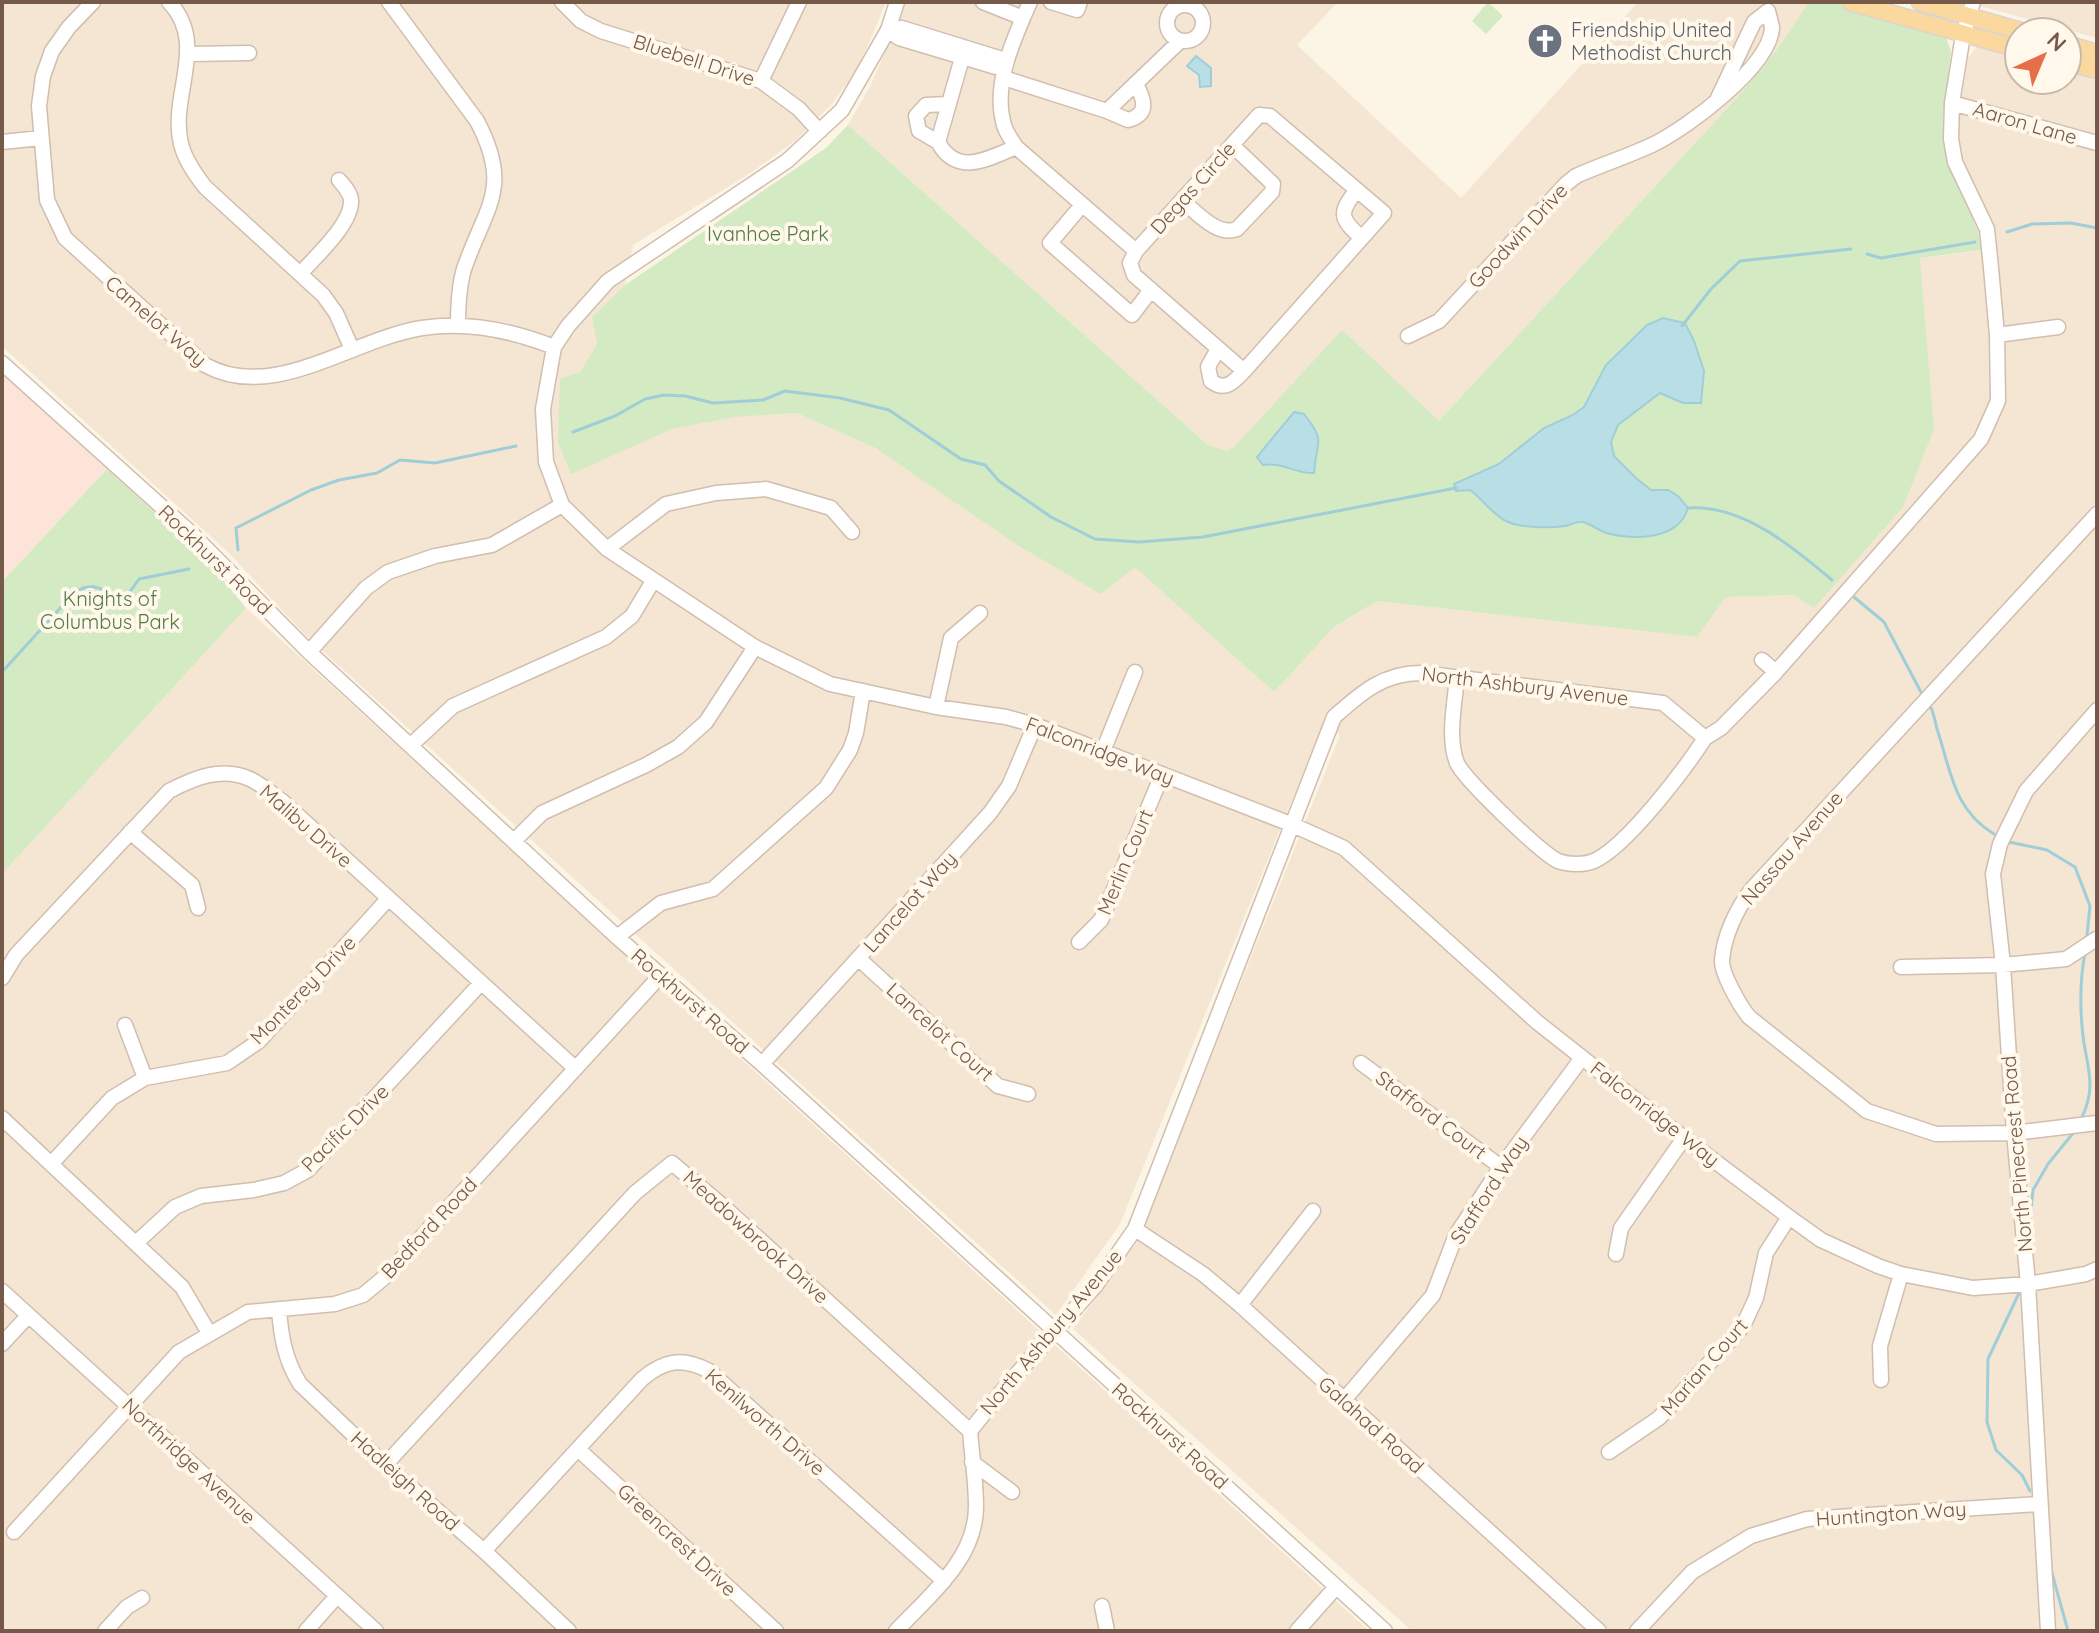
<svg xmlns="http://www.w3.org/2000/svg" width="2099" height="1633" font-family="Quicksand,sans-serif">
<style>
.residential{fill:#f4e6d3}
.commercial{fill:#fde4d9}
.green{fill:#d3eac3}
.water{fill:#b9dfe6;stroke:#a0ced8;stroke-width:2}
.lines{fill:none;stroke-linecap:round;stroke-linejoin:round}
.stream{stroke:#a0ced8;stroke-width:3}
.minor-casing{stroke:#d0beae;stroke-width:17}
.major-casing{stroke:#dbd4d0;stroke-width:19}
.minor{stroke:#fff;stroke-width:14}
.major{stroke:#fbd99e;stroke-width:16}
.labels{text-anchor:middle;stroke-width:8;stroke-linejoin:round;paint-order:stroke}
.worship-label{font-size:20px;fill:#5b616d;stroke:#fff8eb;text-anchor:start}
.street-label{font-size:20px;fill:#755a4a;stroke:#fff8eb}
.park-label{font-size:20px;fill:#527b42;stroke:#fff8eb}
</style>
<rect width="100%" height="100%" fill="#fcf4e5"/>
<!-- residential -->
<path class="residential" d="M 2,2 L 886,2 L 858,69 L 830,106 L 796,140 L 752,172 L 633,245 L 625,285 L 592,317 L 597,344 L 580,372 L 571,473 L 672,429 L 736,417 L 797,413 L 1135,566 L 1274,692 L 1334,627 L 1377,601 L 1697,637 L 1726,597 L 1795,595 L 1814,607 L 1934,430 L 1920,258 L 1997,249 L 1985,209 L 1962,161 L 1956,133 L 1968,58 L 1978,45 L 2019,55 L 2019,80 L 2067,80 L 2067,68 L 2097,77 L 2097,1631 L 1412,1631 L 1073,1329 L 1137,1242 L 1340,735 L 1322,726 L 1120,1224 L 1056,1315 L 305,635 L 230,554 L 2,346 Z
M 906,2 L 1338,2 L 1297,45 L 1461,198 L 1638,2 L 1809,2 L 1778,48 L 1743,91 L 1439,421 L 1235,446 L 1227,451 L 1208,445 L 848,125 L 871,85 Z
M 1966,2 L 2097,2 L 2097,38 Z
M 246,608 L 1369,1631 L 2,1631 L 2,874 Z"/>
<!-- commercial -->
<path class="commercial" d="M 2,375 L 107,469 L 2,582 Z"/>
<!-- green -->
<path class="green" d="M 1488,2 L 1503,16 L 1486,34 L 1472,21 Z
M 1809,2 L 1834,2 L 1945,35 L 1951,51 L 1943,117 L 1949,162 L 1978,231 L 1982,250 L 1920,258 L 1934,429 L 1903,507 L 1814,608 L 1794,595 L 1726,597 L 1697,637 L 1377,601 L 1334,627 L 1274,692 L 1135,567 L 1101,594 L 1019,546 L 877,449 L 797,413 L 736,417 L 672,429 L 571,474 L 558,442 L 560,379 L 580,372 L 597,344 L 592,317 L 625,285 L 826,148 L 848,125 L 1208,445 L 1227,451 L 1235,446 L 1342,330 L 1439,421 L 1743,91 L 1778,48 Z
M 107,469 L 209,562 L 246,608 L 2,874 L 2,582 Z"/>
<!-- water -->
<path class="water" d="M 1196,56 L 1211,68 L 1211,86 L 1200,87 L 1199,75 L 1187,66 Z
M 1663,318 L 1685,323 L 1694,341 L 1704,371 L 1701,403 L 1683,403 L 1660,393 L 1618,425 L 1611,442 L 1614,456 L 1637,479 L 1651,490 L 1668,490 L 1678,496 L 1688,508 C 1678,541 1633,540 1606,533 C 1598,530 1591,524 1583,522 C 1578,521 1570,525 1565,526 C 1550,528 1522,528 1508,522 C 1493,516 1483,499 1470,490 L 1456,491 L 1454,484 L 1499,464 L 1544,428 L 1573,415 L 1584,407 L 1606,365 L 1647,325 Z
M 1294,412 L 1304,414 C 1327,443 1316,440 1314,473 C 1295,474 1284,462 1263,465 L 1257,457 Z"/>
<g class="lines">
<!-- stream -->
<path class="stream" d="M 2007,232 L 2032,224 L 2071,223 L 2097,228
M 1867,254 L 1881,258 L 1975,242
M 1682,326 L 1711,289 L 1740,261 L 1851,249
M 573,432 L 615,416 L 645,399 L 664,395 L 685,396 L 713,403 L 763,400 L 785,391 L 840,398 L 889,410 L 961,459 L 985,465 L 999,481 L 1051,517 L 1095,539 L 1139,542 L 1203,537 L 1456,488
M 1688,508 C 1742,504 1793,547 1832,580
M 238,550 L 236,528 L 311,490 L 339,480 L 377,473 L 400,460 L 435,463 L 516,446
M 1854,597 L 1884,622 L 1922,694
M 2,672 L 74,593 C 97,577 105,597 127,596 L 139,579 L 189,569
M 1931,708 C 1935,716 1935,724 1938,732 C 1951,772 1954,810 1994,834
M 2009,842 L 2047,850 L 2075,867 L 2090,906 L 2087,935
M 2082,1117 C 2097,1086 2087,1068 2083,1036 C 2080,1010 2080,979 2085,953
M 2031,1255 L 2030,1218 L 2033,1190 L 2048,1164 L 2074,1132
M 2020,1291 L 1988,1359 L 1987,1422 L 1996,1450 L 2022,1475 L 2030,1491
M 2050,1566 L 2068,1631"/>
<defs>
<path id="minor" d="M 93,2 L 69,27 L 52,51 L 43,76 L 39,106 L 47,200 L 65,238 L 205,365 C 273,403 352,339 422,328 C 468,321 511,330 554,347
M 169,2 C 209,44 169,95 181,144 C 185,160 195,174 205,187 L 323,295 L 336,313 L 352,349
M 389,2 L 477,121 C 513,189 485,207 464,269 C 459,286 458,307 458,325
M 562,2 L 581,21 L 601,31 L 761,81 L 799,109 L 819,131
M 897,2 L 888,30 L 842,110 L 787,161 L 608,281 L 568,326 L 554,347 L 543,409 L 546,462 L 562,505 L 607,549 L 755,647 L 830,684 L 936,707 L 1006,717 L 1035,725 L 1293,825 L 1344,848 L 1537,1022 L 1684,1138 L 1789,1217 L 1821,1240 L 1878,1266 L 1901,1274 L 1973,1288 L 2028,1284 L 2086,1274 L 2097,1269
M 983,2 L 1023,18
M 1030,2 C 1014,38 992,85 1004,125 C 1006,133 1012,140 1016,147 L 1136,251
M 1051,2 L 1077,10 L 1080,2
M1167 23a18 18 0 1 1 36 0a18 18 0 1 1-36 0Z
M 888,30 L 902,28 L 999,58 L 1006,65
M 888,30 L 899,38 L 996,67 L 1006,65
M 189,54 L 249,53
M 962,58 L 938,142 C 957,177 987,159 1016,147
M 1004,78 L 1107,111 L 1180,41
M 761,81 L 799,2
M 1952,103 L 2097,143
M 1107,111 L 1128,120 C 1150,114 1144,99 1136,84
M 1259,115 L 1270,116 L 1384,213 L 1244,371 L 1134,275 L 1130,263 L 1136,251 Z
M 2,142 L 41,138
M 938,142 L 919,131 L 916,116 L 926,105 L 948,104
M 1357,190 C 1338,213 1340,219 1362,238
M 1182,201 C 1197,212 1217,237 1237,229 L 1272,192 L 1273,184 L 1232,145
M 1082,205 L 1050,243 L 1132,315 L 1151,290
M 300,274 C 315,257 352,224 351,201 C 351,193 344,186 339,180
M 1997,335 L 2058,327
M 1408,336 L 1439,321 L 1566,184 L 1576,176 C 1602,164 1630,156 1656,143 C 1689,126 1768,68 1772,29 C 1772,24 1769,16 1768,11 L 1754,22 L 1718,98
M 1218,349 L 1208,367 L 1211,381 C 1225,392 1234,382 1244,371
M 2,363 L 192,534 L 309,652 L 617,937 L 762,1064 L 1385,1631
M 2097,514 L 1752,889 C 1737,908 1724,935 1722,960 C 1721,973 1740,1006 1749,1017 L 1867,1111 L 1936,1134 L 2014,1133 L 2097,1123
M 607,549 L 666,504 L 716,493 L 766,489 L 831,508 L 852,532
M 309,652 L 366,588 L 388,572 L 435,556 L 492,545 L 562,505
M 1762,660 L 1776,672
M 1457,677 C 1455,702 1447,738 1457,763 C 1464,779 1541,853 1558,861 C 1569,865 1584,865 1594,861 C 1627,846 1685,769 1705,738
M 936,707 L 951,638 L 980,613
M 411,745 L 453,706 L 606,637 L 632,616 L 653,581
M 1103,751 L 1135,672
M 130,832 L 192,885 L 198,908
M 515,840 L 542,813 L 646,765 L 678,747 L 706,722 L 755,647
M 617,937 L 661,903 L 713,889 L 826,788 L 850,750 L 856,733 L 863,691
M 1079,942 L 1101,920 L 1162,775
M 858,958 L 998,1086 L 1028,1094
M 1901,967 L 2003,965 L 2066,959 L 2096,939
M 2,978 L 16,955 L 169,791 C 194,778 222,766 250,779 C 261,784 272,794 282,801 L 575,1068
M 125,1025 L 145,1078
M 1361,1063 L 1501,1167
M 762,1064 L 990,813 L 1009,786 L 1035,725
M 2,1118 L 182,1287 L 209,1333
M 51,1164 L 112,1098 L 145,1078 L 227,1063 L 259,1041 L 388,899
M 1135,1229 L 1203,1274 L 1240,1305 L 1599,1631
M 137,1242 L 175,1207 L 201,1196 L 254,1190 L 284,1183 L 308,1170 L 481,983
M 1616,1254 L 1621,1228 L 1684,1138
M 2,1291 L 376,1631
M 1240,1305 L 1313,1211
M 279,1309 C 281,1337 285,1360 300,1384 L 385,1465 L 484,1551 L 569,1631
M 2,1344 L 28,1316
M 1881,1380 L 1880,1346 L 1901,1274
M 1344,1400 L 1433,1295 L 1456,1235 L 1501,1167 L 1582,1058
M 579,1450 L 776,1631
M 1609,1452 L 1659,1418 L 1743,1326 L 1756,1298 L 1766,1253 L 1789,1217
M 972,1462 L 1012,1492
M 385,1465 L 635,1193 L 672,1163 L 724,1207 L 970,1431
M 14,1532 L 179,1352 L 248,1312 L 335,1304 L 363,1295 L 386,1276 L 661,975
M 484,1551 L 642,1379 C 664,1360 683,1357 709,1371 L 944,1581
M 1102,1606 L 1107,1631
M 105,1631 L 127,1607 L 142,1598
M 306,1631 L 337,1596
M 896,1631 C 929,1596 976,1559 976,1507 C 976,1482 972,1456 970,1431 L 1007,1385 L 1096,1285 L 1135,1229 L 1334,717 C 1361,693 1383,673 1421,673 L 1663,703 L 1705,738 L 1721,728 L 1776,672 L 1981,439 L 1998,401 L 1997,335 L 1991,268 L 1987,229 L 1955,162 L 1951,139 L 1952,103 L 1963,35 L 1973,2
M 1297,1631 L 1336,1587
M 1637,1631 L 1692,1572 L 1751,1536 L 1807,1519 L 2038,1504
M 2048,1631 L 2028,1284 L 2014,1133 L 2003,965 L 1993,874 L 2000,844 L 2026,791 L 2097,710"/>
<path id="major" d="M 1850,2 L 2019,49
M 1920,2 L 2024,32
M 2067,44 L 2097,53
M 2067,62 L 2097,70"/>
</defs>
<!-- minor casing -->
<use href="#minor" class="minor-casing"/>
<!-- major casing -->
<use href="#major" class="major-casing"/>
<!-- minor -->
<use href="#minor" class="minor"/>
<!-- major -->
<use href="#major" class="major"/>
</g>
<!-- icons -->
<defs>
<symbol id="church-disc" viewBox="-11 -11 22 22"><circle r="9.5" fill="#6b7280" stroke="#fff8eb"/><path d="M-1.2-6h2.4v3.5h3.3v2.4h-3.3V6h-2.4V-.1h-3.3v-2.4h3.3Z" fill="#fff"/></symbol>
</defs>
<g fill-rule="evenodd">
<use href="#church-disc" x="1525" y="21" width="40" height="40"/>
</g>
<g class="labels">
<!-- worship labels -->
<g class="worship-label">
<text x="1571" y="37">Friendship United<tspan x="1571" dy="23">Methodist Church</tspan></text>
</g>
<!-- street labels -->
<g class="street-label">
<text transform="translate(694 60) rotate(18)" y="7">Bluebell Drive</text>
<text transform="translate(2025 123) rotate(16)" y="7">Aaron Lane</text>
<text transform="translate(1193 188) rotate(-48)" y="7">Degas Circle</text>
<text transform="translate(1518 236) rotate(-47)" y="7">Goodwin Drive</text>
<text transform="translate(156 321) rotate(41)" y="7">Camelot Way</text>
<text transform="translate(215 560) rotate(44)" y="7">Rockhurst Road</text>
<text transform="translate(1525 686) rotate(7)" y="7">North Ashbury Avenue</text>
<text transform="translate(1100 751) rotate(21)" y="7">Falconridge Way</text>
<text transform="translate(306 826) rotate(41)" y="7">Malibu Drive</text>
<text transform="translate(1792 848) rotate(-49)" y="7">Nassau Avenue</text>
<text transform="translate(1125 862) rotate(-67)" y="7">Merlin Court</text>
<text transform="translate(910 902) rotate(-48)" y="7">Lancelot Way</text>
<text transform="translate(303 990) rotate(-46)" y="7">Monterey Drive</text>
<text transform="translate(690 1001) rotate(41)" y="7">Rockhurst Road</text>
<text transform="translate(940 1032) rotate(42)" y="7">Lancelot Court</text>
<text transform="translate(1655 1114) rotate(38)" y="7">Falconridge Way</text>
<text transform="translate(1431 1115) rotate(37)" y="7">Stafford Court</text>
<text transform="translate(345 1128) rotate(-45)" y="7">Pacific Drive</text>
<text transform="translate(2017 1154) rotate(-95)" y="7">North Pinecrest Road</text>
<text transform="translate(1489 1190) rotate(-57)" y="7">Stafford Way</text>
<text transform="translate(429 1228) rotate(-47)" y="7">Bedford Road</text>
<text transform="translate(756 1237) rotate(42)" y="7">Meadowbrook Drive</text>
<text transform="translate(1051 1332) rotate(-50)" y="7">North Ashbury Avenue</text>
<text transform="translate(1704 1367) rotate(-49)" y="7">Marian Court</text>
<text transform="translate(765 1422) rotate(41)" y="7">Kenilworth Drive</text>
<text transform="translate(1371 1425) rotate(42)" y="7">Galahad Road</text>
<text transform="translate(1170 1436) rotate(42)" y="7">Rockhurst Road</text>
<text transform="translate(189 1461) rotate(43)" y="7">Northridge Avenue</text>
<text transform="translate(405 1481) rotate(42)" y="7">Hadleigh Road</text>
<text transform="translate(1891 1514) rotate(-4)" y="7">Huntington Way</text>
<text transform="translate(677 1540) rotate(43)" y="7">Greencrest Drive</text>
</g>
<!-- park labels -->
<g class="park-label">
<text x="768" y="241">Ivanhoe Park</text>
<text x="110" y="606">Knights of<tspan x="110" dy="23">Columbus Park</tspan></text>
</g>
</g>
<!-- border -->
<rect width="2099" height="1633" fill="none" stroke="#755a4a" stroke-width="8"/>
<!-- north arrow -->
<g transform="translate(2043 56) rotate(44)"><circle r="38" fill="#fff8eb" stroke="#c8b9ab" stroke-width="2"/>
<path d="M0-6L14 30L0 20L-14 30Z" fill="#e66f4a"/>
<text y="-12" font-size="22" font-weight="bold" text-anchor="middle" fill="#755a4a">N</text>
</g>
</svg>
